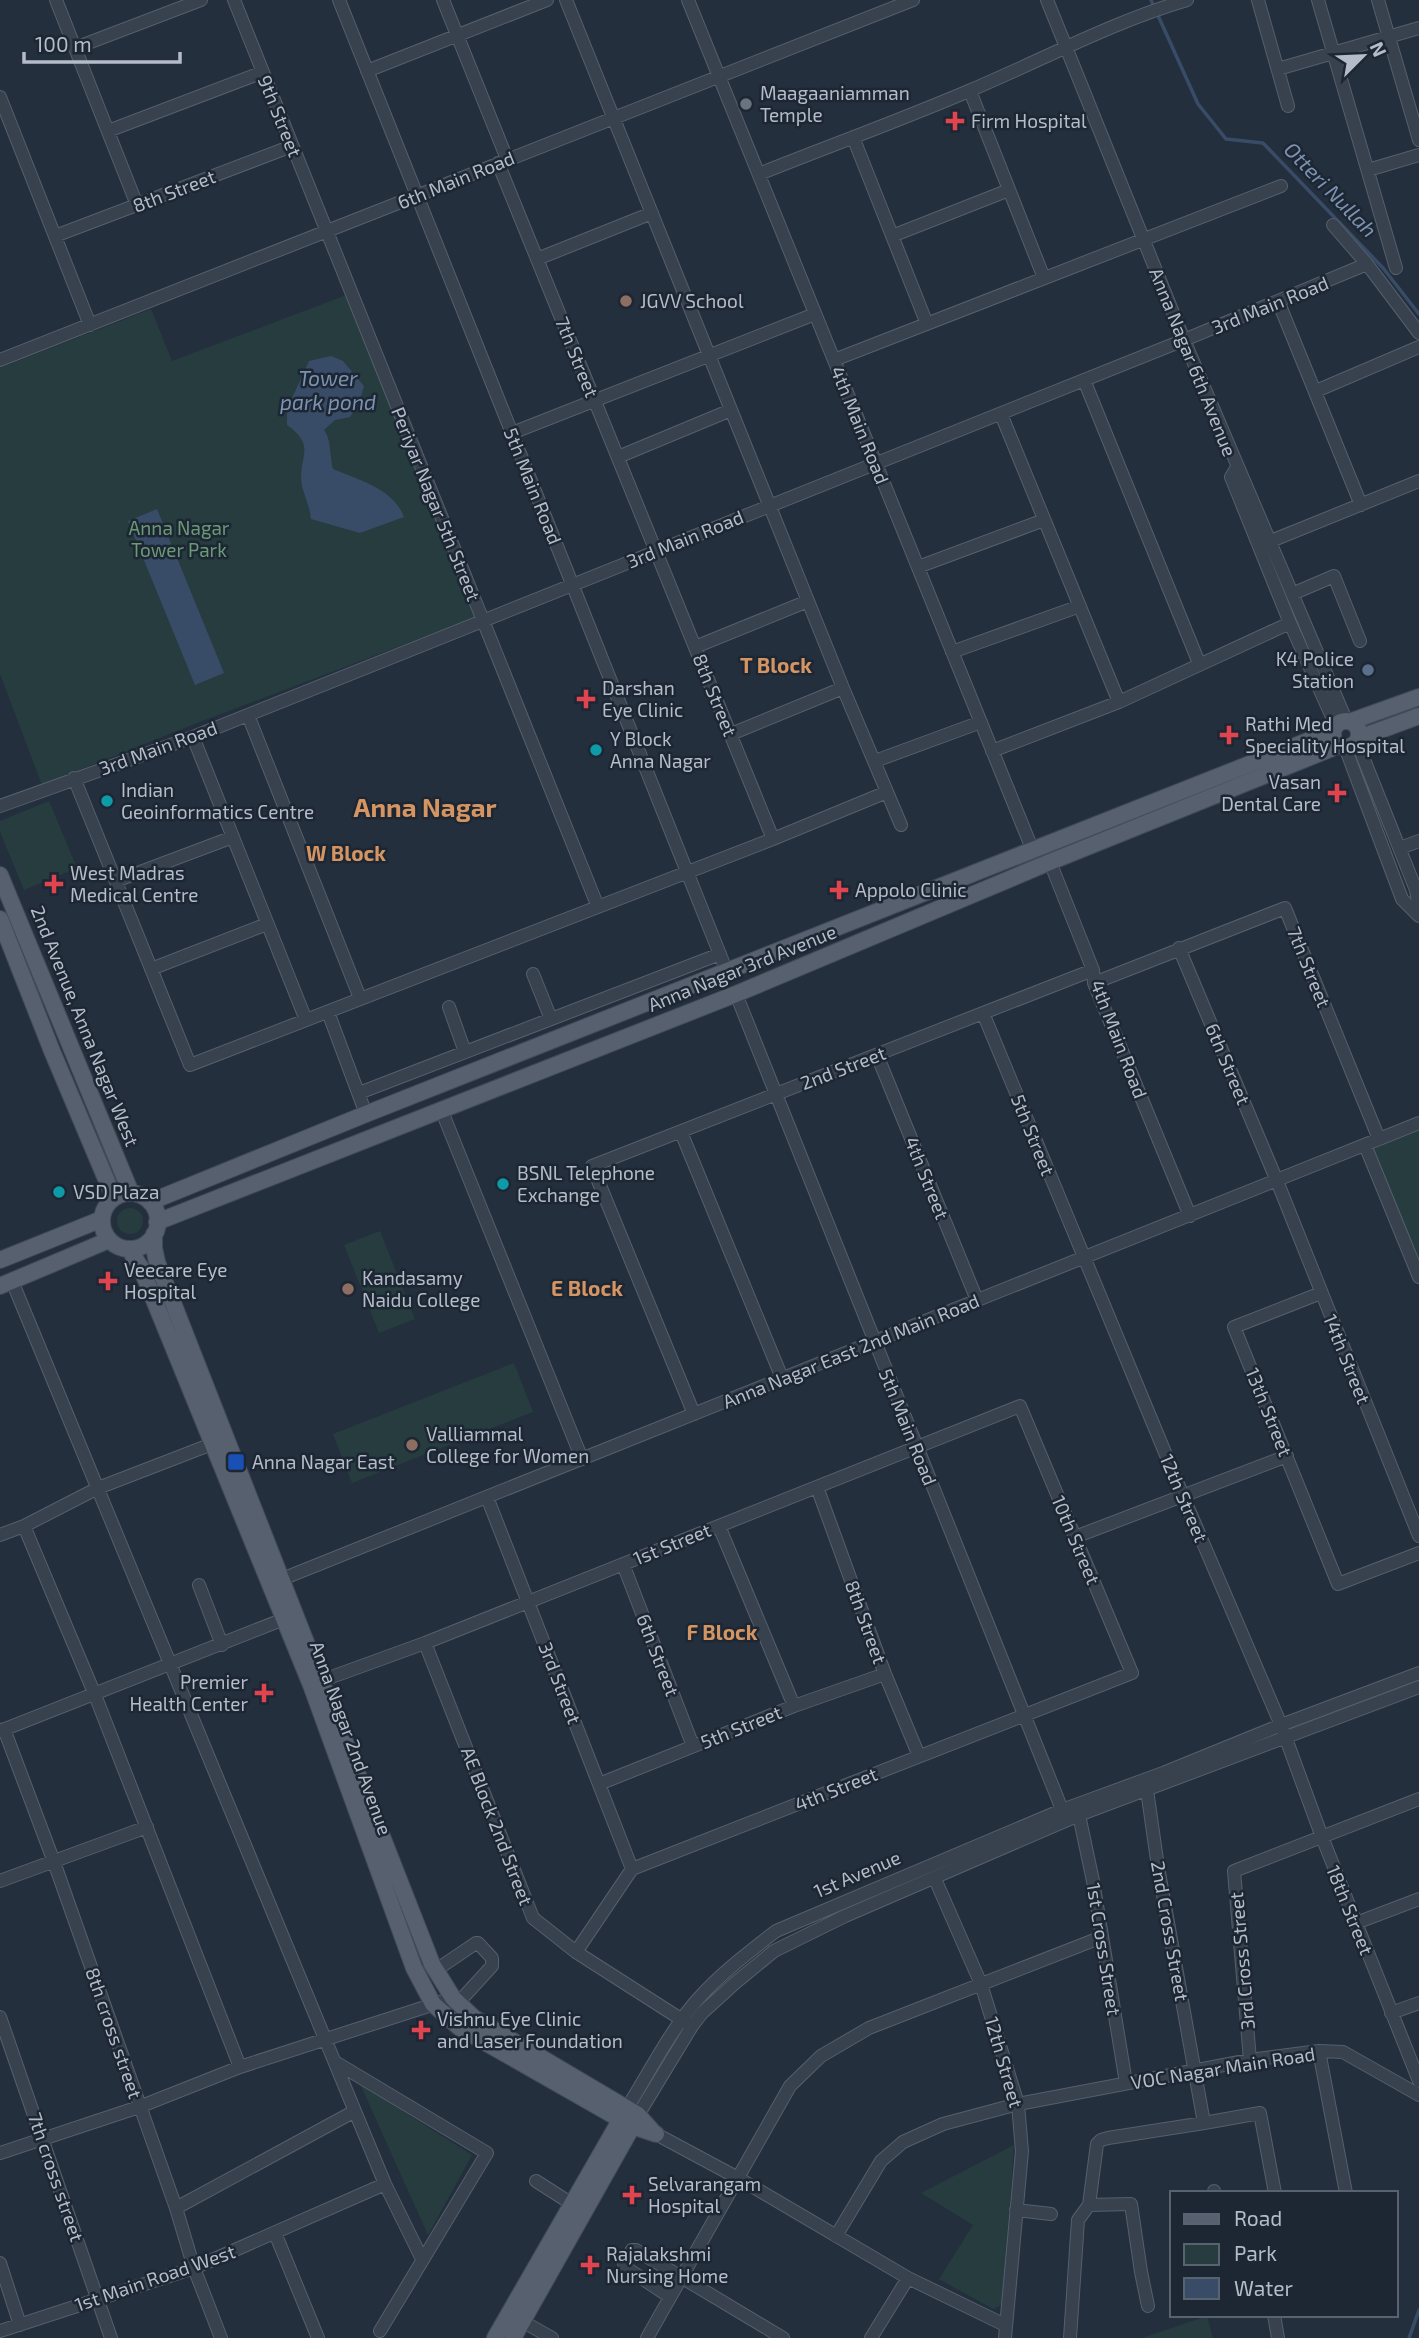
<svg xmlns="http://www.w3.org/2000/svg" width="1419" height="2338" font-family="'Exo 2',sans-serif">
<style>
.green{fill:#263c3f}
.water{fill:#394c67}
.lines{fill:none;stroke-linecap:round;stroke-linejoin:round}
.stream{stroke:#394c67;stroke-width:3.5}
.minor-casing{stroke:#565f6c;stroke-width:14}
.major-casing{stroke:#414a57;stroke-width:18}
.minor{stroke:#38414e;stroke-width:12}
.major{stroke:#56606e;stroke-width:16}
.worship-dot{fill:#6b7280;stroke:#1d2633;stroke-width:2.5}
.health-dot{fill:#e0444e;stroke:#1d2633;stroke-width:2.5}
.education-dot{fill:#8d6e63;stroke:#1d2633;stroke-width:2.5}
.service-dot{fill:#5c6f8a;stroke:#1d2633;stroke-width:2.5}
.culture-dot{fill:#0f9aa8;stroke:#1d2633;stroke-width:2.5}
.transit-dot{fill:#1a4fb4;stroke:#1d2633;stroke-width:2.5}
.labels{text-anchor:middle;stroke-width:5;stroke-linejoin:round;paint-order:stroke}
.poi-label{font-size:19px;fill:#b4bcc9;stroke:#1d2633;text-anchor:start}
.street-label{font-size:19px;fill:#b4bcc9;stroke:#1d2633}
.park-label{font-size:19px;fill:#6b9a76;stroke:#1d2633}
.water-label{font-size:21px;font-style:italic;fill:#7c92b1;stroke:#1d2633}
.neighbourhood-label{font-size:21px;font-weight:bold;fill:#d59563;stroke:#1d2633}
.district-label{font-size:26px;font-weight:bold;fill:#d59563;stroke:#1d2633}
</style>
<rect width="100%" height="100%" fill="#242f3e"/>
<!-- green -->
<path class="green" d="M 349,294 L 479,616 L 192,725 L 42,785 L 0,674 L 0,368 L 151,309 L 172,361 Z
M 49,801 L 77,868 L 24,890 L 0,832 L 0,821 Z
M 1419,1128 L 1419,1263 L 1372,1147 Z
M117 1221a13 13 0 1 1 26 0a13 13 0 1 1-26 0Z
M 380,1231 L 415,1319 L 379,1333 L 344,1245 Z
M 514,1363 L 533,1412 L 352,1483 L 333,1434 Z
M 360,2084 L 472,2155 L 428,2235 Z
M 1014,2145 L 1003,2304 L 993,2309 L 939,2279 L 973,2225 L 921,2193 Z
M 1207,2316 L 1213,2338 L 1142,2338 Z"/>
<!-- water -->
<path class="water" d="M 331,356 L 343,361 L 364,386 L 359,404 L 350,417 L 335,420 L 324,430 C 331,438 330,458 333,469 C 359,480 394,489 404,517 L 360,533 L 311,519 C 310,507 305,498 302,486 C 297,457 318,447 287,425 L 287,409 L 309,361 Z
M 157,509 L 224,673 L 195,685 L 128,521 Z"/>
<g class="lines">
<!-- stream -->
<path class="stream" d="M 1151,0 L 1198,104 L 1226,139 L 1263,143 L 1383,268 L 1419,314
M 1409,2338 L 1419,2310"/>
<defs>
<path id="minor" d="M 56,0 L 137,205
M 234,0 L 598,907
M 339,0 L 727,972
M 443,0 L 507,159
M 566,0 L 843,688 L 901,825
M 688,0 L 1033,851
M 1047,0 L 1184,340 L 1346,720
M 1258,0 L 1288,106
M 1318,0 L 1396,268
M 1378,0 L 1419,140
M 75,48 L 201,0
M 1278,69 L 1419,28
M 367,71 L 547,0
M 970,91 L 1044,278
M 0,97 L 90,325
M 108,131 L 263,72
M 853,137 L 927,324
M 498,163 L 773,839
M 1368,170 L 1419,155
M 759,174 C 829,146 901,120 971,90 C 1042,60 1112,22 1187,0
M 1333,225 L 1367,264 L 1419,333
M 55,236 L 292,146
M 892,236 L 1009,190
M 537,259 L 652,213
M 1278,301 L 1361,505
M 0,360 L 913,0
M 834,360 L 1281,186
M 1084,380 L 1199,663
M 1316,391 L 1419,347
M 1001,414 L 1119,702
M 512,433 L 815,314
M 618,457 L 731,410
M 1237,467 L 1231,477 L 1290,623 L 1336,726
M 1271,541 L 1419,481
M 918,567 L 1044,520
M 1292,594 L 1334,576 L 1360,641
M 695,647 L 808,601
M 952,652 L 1080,606
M 248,715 L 360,998
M 731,734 L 843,688
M 193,737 L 306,1020
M 1357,742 L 1416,890 L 1419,909
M 1345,747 L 1402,899 L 1419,916
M 992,751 L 1119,702 L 1290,623
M 875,761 L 981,722
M 74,778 L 190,1065 L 773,839 L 887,792
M 0,806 L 193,737 L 1184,340 L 1367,264
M 1400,848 L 1419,841
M 1050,862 L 1093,970 L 1094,983 L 1190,1216
M 116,881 L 233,837
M 1179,948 L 1277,1181 L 1419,1536
M 151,969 L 267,924
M 533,974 L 551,1019
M 1094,983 L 1285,908 L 1379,1139
M 736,994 L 1065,1817
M 449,1007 L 465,1052
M 328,1012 L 366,1114
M 983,1013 L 1183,1496 L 1281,1725 L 1322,1837 L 1419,2081
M 877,1055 L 977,1300
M 359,1093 L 720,954
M 441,1109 L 582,1459
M 681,1132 L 782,1378
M 1365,1145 L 1419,1277
M 12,1281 L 385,2184 L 422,2259
M 1321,1293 L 1234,1327 L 1338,1584 L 1419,1553
M 694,1414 L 592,1166 L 1093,970
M 817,1487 L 885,1674 L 919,1756
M 487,1497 L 632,1869
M 24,1526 L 95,1695 L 240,2067
M 719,1526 L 794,1706
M 0,1535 L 24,1526 L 98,1488 L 212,1444
M 1075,1537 L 1287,1456
M 623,1564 L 693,1746
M 282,1579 L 1419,1123
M 199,1585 L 222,1645
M 425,1643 L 533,1918 L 576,1952 L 687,2023
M 315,1683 L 425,1643 L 1020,1406 L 1132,1673 L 632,1869 L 576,1952
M 4,1729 L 54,1862 L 176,2208 L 194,2268 L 221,2338
M 0,1731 L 284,1619
M 599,1784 L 794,1706 L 885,1674
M 1079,1815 L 1093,1881 L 1126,2083
M 935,1879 L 981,1984 L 1018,2104 L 1022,2151 L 1005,2338
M 0,1881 L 147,1827
M 1356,1923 L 1419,1899
M 436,1970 L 476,1943 L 478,1943 L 492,1958 L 492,1966 L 458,2003
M 1391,2013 L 1419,2003
M 0,2017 L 111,2338
M 1319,2051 L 1346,2193
M 1250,2060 L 1234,1871 L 1419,1799
M 335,2062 L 487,2153 L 380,2331
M 627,2108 C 649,2073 671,2029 698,1999 C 721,1973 749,1952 776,1931 L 1062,1810 L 1163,1773 L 1281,1725 L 1419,1673
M 638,2115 L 692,2026 L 702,2013 L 735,1983 L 774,1951 L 845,1916 L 1079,1815 L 1419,1687
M 1204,2123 L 1260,2113 L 1275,2193
M 656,2134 L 738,2178 L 908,2278 L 1005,2325
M 0,2153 L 139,2107 L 240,2067 L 453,1998
M 536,2181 L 572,2204
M 1214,2191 L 1214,2193
M 1089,2205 L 1131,2204 L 1141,2272 L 1148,2306
M 176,2208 L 355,2111
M 1016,2210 L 1051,2214
M 275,2233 L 318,2338
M 836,2236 L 881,2161 L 903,2142 L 943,2124 L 1018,2104 L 1250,2060 L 1319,2051 L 1343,2052 L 1419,2095
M 0,2263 L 20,2325
M 670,2297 L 625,2267 L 624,2263 L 632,2250 L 636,2250 L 783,2338
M 1274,2315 L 1278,2338
M 522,2321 L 552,2338
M 0,2331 L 194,2268 L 385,2184
M 647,2338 L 790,2086 L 821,2056 L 869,2028 L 1102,1937
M 871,2338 L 908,2278
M 1070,2338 L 1078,2220 L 1089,2205 L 1097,2144 L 1101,2140 L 1108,2138 L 1204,2123 L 1158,1867 L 1147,1790"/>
<path id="major" d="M1333 734a13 13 0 1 1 26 0a13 13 0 1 1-26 0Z
M 1352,721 L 1419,697
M 1359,738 L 1419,716
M 0,875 L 131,1193
M 0,919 L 52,1051 L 114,1198
M102 1221a28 28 0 1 1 56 0a28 28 0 1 1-56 0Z
M 150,1202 L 366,1114 L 1333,731
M 157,1222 L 736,994 L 1050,862 L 1340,745
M 154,1234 L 154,1248 L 157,1262 C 248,1496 342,1729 432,1964 L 453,1998 L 474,2018 L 638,2115 L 654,2133
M 129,1249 L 141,1268 L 311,1685 L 414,1968 L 433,2004 L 460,2028 L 632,2126 L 656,2134
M 0,1260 L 102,1219
M 0,1286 L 109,1240
M 495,2338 L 625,2112
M 513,2338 L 637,2118"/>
</defs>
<!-- minor casing -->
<use href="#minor" class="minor-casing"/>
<!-- major casing -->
<use href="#major" class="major-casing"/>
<!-- minor -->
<use href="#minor" class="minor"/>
<!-- major -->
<use href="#major" class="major"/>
</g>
<!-- markers -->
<circle class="worship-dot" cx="746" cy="104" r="7"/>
<g class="health-dot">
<path d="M951.5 110.5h7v7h7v7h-7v7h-7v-7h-7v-7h7z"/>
<path d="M582.5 688.5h7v7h7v7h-7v7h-7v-7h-7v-7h7z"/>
<path d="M1225.5 724.5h7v7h7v7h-7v7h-7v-7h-7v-7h7z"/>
<path d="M1333.5 782.5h7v7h7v7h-7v7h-7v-7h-7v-7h7z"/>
<path d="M50.5 873.5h7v7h7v7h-7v7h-7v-7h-7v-7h7z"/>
<path d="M835.5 879.5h7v7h7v7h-7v7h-7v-7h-7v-7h7z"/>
<path d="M104.5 1270.5h7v7h7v7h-7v7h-7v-7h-7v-7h7z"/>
<path d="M260.5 1682.5h7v7h7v7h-7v7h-7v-7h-7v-7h7z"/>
<path d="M417.5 2019.5h7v7h7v7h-7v7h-7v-7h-7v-7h7z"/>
<path d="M628.5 2184.5h7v7h7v7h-7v7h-7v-7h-7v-7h7z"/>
<path d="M586.5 2254.5h7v7h7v7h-7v7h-7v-7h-7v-7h7z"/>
</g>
<g class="education-dot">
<circle cx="626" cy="301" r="7"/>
<circle cx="348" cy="1289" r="7"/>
<circle cx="412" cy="1445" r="7"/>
</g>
<circle class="service-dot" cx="1368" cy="670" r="7"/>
<g class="culture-dot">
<circle cx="596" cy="750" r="7"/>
<circle cx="107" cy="801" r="7"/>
<circle cx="503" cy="1184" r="7"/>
<circle cx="59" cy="1192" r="7"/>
</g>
<rect class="transit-dot" x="227" y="1453" width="18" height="18" rx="3.5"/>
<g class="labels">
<!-- poi labels -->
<g class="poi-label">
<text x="760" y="100">Maagaaniamman<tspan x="760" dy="22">Temple</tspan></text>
<text x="971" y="128">Firm Hospital</text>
<text x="640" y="308">JGVV School</text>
<text x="1354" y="666" text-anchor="end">K4 Police<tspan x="1354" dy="22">Station</tspan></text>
<text x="602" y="695">Darshan<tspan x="602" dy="22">Eye Clinic</tspan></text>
<text x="1245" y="731">Rathi Med<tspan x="1245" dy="22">Speciality Hospital</tspan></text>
<text x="610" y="746">Y Block<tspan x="610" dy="22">Anna Nagar</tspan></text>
<text x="1321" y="789" text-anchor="end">Vasan<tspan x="1321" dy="22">Dental Care</tspan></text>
<text x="121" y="797">Indian<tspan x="121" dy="22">Geoinformatics Centre</tspan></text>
<text x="70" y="880">West Madras<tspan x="70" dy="22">Medical Centre</tspan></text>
<text x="855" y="897">Appolo Clinic</text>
<text x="517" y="1180">BSNL Telephone<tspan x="517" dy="22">Exchange</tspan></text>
<text x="73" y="1199">VSD Plaza</text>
<text x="124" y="1277">Veecare Eye<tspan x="124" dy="22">Hospital</tspan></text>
<text x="362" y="1285">Kandasamy<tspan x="362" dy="22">Naidu College</tspan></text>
<text x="426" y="1441">Valliammal<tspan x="426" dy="22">College for Women</tspan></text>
<text x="252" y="1469">Anna Nagar East</text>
<text x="248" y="1689" text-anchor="end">Premier<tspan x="248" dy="22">Health Center</tspan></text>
<text x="437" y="2026">Vishnu Eye Clinic<tspan x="437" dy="22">and Laser Foundation</tspan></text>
<text x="648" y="2191">Selvarangam<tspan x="648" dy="22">Hospital</tspan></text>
<text x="606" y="2261">Rajalakshmi<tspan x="606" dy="22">Nursing Home</tspan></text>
</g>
<!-- street labels -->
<g class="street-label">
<text transform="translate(280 116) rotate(68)" y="7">9th Street</text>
<text transform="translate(456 180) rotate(-22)" y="7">6th Main Road</text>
<text transform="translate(174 191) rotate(-21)" y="7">8th Street</text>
<text transform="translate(1270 305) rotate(-22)" y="7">3rd Main Road</text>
<text transform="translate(577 357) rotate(68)" y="7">7th Street</text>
<text transform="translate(1193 362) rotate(68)" y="7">Anna Nagar 6th Avenue</text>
<text transform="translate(860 425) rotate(68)" y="7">4th Main Road</text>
<text transform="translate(533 486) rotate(68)" y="7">5th Main Road</text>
<text transform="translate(436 504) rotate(68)" y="7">Periyar Nagar 5th Street</text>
<text transform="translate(685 539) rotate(-22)" y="7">3rd Main Road</text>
<text transform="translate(715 695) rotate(68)" y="7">8th Street</text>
<text transform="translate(158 748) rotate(-20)" y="7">3rd Main Road</text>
<text transform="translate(1309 967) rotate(68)" y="7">7th Street</text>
<text transform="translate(742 968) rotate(-22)" y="7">Anna Nagar 3rd Avenue</text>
<text transform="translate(85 1026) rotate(68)" y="7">2nd Avenue, Anna Nagar West</text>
<text transform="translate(1119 1039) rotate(69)" y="7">4th Main Road</text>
<text transform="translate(1228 1064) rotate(67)" y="7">6th Street</text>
<text transform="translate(843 1068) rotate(-21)" y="7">2nd Street</text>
<text transform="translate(1033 1135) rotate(68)" y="7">5th Street</text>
<text transform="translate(927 1178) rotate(68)" y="7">4th Street</text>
<text transform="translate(851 1351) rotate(-22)" y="7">Anna Nagar East 2nd Main Road</text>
<text transform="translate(1347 1359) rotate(68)" y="7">14th Street</text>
<text transform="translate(1269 1412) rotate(68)" y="7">13th Street</text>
<text transform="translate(908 1427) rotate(68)" y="7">5th Main Road</text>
<text transform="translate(1184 1498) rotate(67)" y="7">12th Street</text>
<text transform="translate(1076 1540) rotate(67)" y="7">10th Street</text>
<text transform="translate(672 1544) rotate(-22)" y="7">1st Street</text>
<text transform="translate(866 1622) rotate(70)" y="7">8th Street</text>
<text transform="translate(658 1655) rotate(69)" y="7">6th Street</text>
<text transform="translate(560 1683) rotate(69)" y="7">3rd Street</text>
<text transform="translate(741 1727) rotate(-22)" y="7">5th Street</text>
<text transform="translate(351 1738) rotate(70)" y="7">Anna Nagar 2nd Avenue</text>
<text transform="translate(836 1789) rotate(-22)" y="7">4th Street</text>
<text transform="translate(497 1826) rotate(69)" y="7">AE Block 2nd Street</text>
<text transform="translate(857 1874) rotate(-23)" y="7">1st Avenue</text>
<text transform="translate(1350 1910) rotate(68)" y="7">18th Street</text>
<text transform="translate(1170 1931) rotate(80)" y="7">2nd Cross Street</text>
<text transform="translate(1104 1949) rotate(81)" y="7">1st Cross Street</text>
<text transform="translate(1242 1961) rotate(-95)" y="7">3rd Cross Street</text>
<text transform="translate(114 2033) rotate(71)" y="7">8th cross street</text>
<text transform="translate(1004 2062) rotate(74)" y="7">12th Street</text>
<text transform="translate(1223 2068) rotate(-9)" y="7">VOC Nagar Main Road</text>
<text transform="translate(56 2177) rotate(71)" y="7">7th cross street</text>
<text transform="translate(155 2278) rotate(-19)" y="7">1st Main Road West</text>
</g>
<!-- park labels -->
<g class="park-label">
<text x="179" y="535">Anna Nagar<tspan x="179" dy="22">Tower Park</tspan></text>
</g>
<!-- water labels -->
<g class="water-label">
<text transform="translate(1330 190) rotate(46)" y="7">Otteri Nullah</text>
<text x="328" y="386">Tower<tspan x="328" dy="24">park pond</tspan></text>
</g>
<!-- neighbourhood labels -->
<g class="neighbourhood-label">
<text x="776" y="673">T Block</text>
<text x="346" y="861">W Block</text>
<text x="587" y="1296">E Block</text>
<text x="722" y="1640">F Block</text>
</g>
<!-- district labels -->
<g class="district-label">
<text x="425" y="817">Anna Nagar</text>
</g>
</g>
<!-- legend -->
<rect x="1170" y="2191" width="228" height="126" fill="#1d2633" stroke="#59626f" stroke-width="2"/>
<rect x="1184" y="2214" width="35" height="10" fill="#56606e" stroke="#59626f" stroke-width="2"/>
<text x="1234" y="2226" font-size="21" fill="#b4bcc9">Road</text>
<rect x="1184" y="2244" width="35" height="21" fill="#263c3f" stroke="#59626f" stroke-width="2"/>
<text x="1234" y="2261" font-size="21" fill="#b4bcc9">Park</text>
<rect x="1184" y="2278" width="35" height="21" fill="#394c67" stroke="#59626f" stroke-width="2"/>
<text x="1234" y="2296" font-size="21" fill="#b4bcc9">Water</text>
<!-- north arrow -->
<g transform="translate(1363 56) rotate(66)" stroke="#1d2633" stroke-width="5" paint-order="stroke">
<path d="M0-5L12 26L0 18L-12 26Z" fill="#b4bcc9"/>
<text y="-10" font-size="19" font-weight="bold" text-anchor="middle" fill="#b4bcc9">N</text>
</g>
<!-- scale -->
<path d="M24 52v10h156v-10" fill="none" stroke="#b4bcc9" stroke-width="3.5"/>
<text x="35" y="52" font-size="21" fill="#b4bcc9" stroke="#1d2633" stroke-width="5" paint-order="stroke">100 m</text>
</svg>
